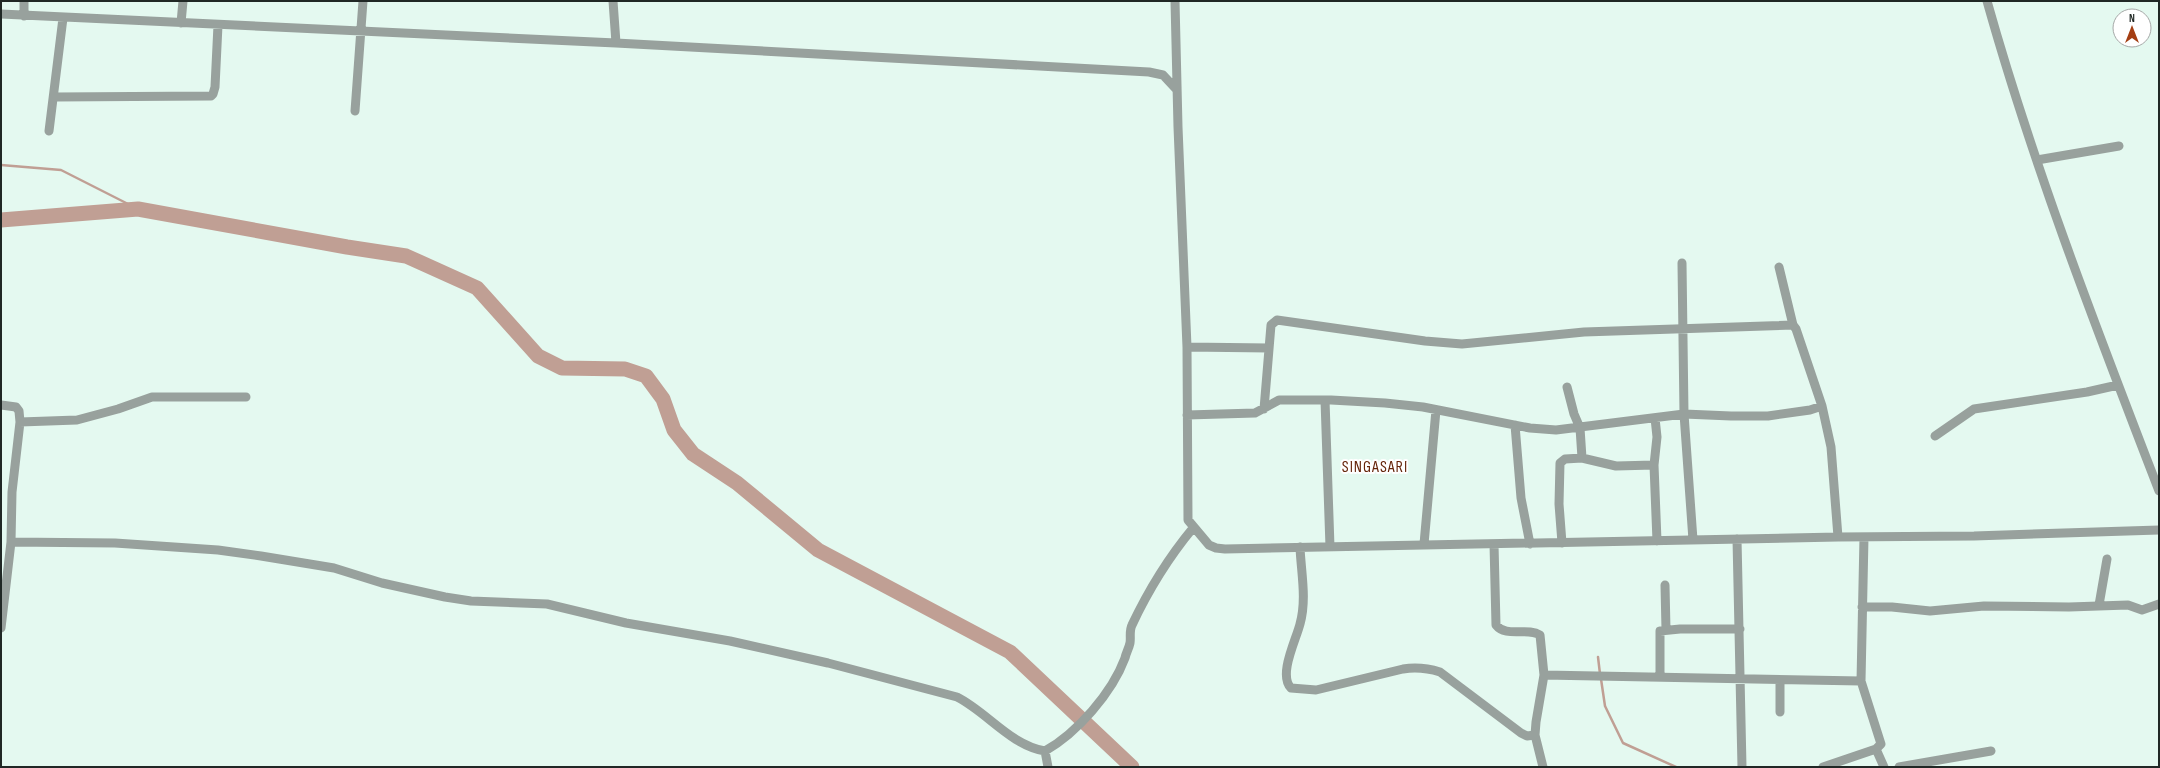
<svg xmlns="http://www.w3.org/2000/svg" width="2160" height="768" font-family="'Sofia Sans Condensed',sans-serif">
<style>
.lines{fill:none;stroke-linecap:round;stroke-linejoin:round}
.stream{stroke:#c09f94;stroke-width:2.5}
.river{stroke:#c09f94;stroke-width:15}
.minor{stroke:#98a19d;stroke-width:9}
.labels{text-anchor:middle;stroke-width:4;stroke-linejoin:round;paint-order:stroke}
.quarter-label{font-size:16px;letter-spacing:1px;fill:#642308;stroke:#fff}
</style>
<rect width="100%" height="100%" fill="#e4f9f0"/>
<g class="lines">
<!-- stream -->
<path class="stream" d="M 1,165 L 61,170 L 138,209
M 1598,657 L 1600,674
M 1601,679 L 1605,706 L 1623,743 L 1676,767"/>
<!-- river -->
<path class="river" d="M 1,220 L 138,209 L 347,247 L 406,256 L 477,288 L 538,356 L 562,368 L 625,369 L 646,376 L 663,399 L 674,430 L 693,454 L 737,483 L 818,550 L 1010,652 L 1132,767"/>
<!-- minor -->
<path class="minor" d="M 613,1 L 616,43
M 1175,1 L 1178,127 L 1187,347 L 1188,520 L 1209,545 L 1216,548 L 1225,549 L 1838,537 L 1974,536 L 2159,530
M 1987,1 C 2034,168 2097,330 2159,491
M 1,14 L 616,43 L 1149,72 L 1163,75 L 1177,90
M 24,16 L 24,1
M 181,23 L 183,1
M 55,97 L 211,96 L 213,94 L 215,87 L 218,25
M 355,111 L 363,1
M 49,131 L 63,18
M 2037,160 L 2119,146
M 1682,263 L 1684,414 L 1693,540
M 1779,267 L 1793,325
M 1187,347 L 1269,348
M 1567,387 L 1574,414 L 1580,428 L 1582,458 L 1616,466 L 1654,465
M 1325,400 L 1330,547
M 1,405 L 16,407 L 19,411 L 20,422 L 12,492 L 11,542 L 1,628
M 1264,409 L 1271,325 L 1277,320 L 1425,341 L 1462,344 L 1584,332 L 1793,325 L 1796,329 L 1822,406 L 1831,447 L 1838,537
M 1187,415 L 1255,413 L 1279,400 L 1331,400 L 1385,403 L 1423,407 L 1530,428 L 1556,430 L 1684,414 L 1731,416 L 1768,416 L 1810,410 L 1822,406
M 1655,418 L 1657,437 L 1654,465 L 1657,541
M 20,422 L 77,420 L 118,409 L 152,397 L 246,397
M 1515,425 L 1521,498 L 1530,544
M 1935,436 L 1974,409 L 2087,392 L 2118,385
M 1737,539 L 1742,767
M 11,542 L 115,543 L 218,550 L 261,556 L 334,568 L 382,583 L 445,597 L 471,601 L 547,604 L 626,623 L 730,641 L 828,663 L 957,697 C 987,712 1010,745 1045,751 C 1077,733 1112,693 1125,658 C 1126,653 1129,648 1130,643 C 1131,638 1129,631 1132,625 C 1148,591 1169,557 1193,528
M 1562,543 L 1559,504 L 1560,463 L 1565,459 L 1582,458
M 1424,544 L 1436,410
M 1494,544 L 1496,625 C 1506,638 1527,627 1540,635 L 1544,675 L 1861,681
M 1300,547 C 1301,572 1307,599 1300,624 C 1296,640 1278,675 1291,688 L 1316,690 L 1403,669 C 1416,667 1427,668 1440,672 L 1521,733 L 1527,736 L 1535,735
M 1665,585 L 1666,630
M 2099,605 L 2107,559
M 1862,607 L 1892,607 L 1930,611 L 1984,606 L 2069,607 L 2128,605 L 2142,610 L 2159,604
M 1660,677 L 1660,631 L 1680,629 L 1740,629
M 1780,712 L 1780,680
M 1876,749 L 1884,767
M 1045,751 L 1048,767
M 1543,767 L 1535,735 L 1536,722 L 1544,675
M 1823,767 L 1876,749 L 1881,744 L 1861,681 L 1864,537
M 1899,767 L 1991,751"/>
</g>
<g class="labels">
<!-- quarter labels -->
<g class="quarter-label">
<text x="1375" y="472">SINGASARI</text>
</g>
</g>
<!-- border -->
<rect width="2160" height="768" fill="none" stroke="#202825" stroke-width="4"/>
<!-- north arrow -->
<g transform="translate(2132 28)"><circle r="19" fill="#ffffff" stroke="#a6a9a8"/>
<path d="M0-3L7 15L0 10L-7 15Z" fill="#a43e13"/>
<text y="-6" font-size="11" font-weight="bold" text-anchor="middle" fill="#202825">N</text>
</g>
</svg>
